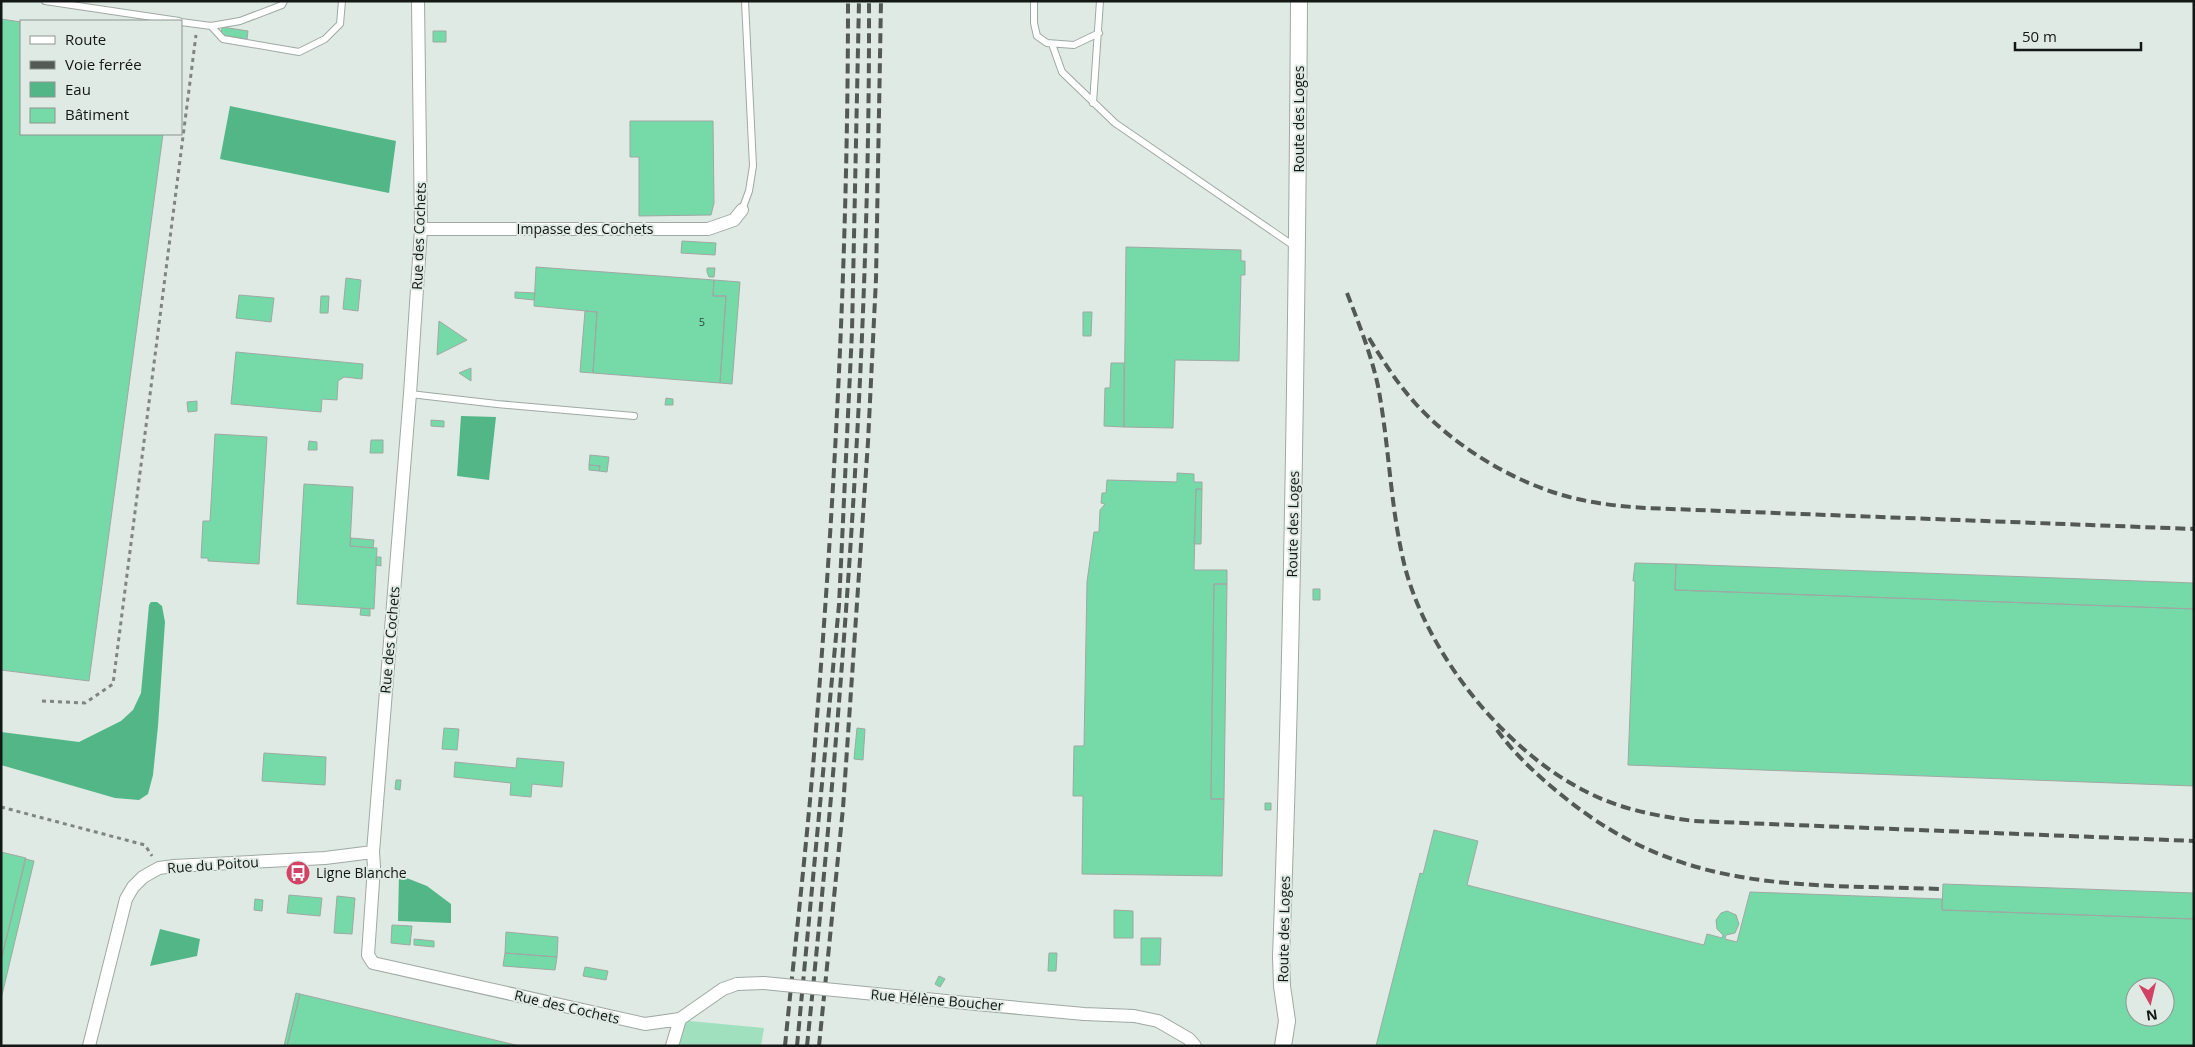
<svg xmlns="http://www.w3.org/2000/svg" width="2195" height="1047" font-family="'Open Sans',sans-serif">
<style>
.green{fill:#a0e0be}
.water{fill:#52b686}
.building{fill:#76d9a8;stroke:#9ea9a3;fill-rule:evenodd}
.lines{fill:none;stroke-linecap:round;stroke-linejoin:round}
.service-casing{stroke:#9fa9a3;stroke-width:8}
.minor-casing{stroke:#9fa9a3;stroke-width:14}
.tertiary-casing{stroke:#9fa9a3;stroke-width:18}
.path{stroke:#7e8682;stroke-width:3;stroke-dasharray:4 4;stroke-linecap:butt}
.service{stroke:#fff;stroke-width:6}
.minor{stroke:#fff;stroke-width:12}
.tertiary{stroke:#fff;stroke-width:16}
.rail{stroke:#535955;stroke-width:4;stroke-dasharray:10 5;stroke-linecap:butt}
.minor-bridge-casing{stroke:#9fa9a3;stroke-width:14;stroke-linecap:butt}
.minor-bridge{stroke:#fff;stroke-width:12}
.labels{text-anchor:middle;stroke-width:4;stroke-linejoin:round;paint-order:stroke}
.number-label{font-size:11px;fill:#2c483a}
.street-label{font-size:14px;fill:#131715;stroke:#dfeae4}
.poi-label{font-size:14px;fill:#131715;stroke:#dfeae4;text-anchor:start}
</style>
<rect width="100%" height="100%" fill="#dfeae4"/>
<!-- green -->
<path class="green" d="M 679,1020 L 764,1028 L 761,1046 L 671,1046 Z"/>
<!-- water -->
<path class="water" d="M 230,106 L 396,141 L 389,193 L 220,159 Z
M 461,416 L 496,417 L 489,480 L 457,476 Z
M 151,602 L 157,602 L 162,606 L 165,622 L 158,726 L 153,775 L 148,794 L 139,800 L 115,798 L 1,765 L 1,732 L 79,742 L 121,721 L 133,710 L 141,693 L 149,605 Z
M 399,875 L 427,886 L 451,904 L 451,923 L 398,921 Z
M 160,929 L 200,939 L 197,956 L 150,966 Z"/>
<!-- building -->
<path class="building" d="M 1,19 L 21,22 L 21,134 L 163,134 L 89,681 L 1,670 Z
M 222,27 L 248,31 L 247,39 L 221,35 Z
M 433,31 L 446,31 L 446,42 L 433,42 Z
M 630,121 L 713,121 L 714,203 L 711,215 L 639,216 L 639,157 L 630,157 Z
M 682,241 L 716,243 L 715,255 L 681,253 Z
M 1126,247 L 1241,250 L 1241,261 L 1245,261 L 1245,275 L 1241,275 L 1239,361 L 1175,360 L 1173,428 L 1124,427 Z
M 536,267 L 714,280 L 713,296 L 726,296 L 720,383 L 593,373 L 597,312 L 534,306 Z
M 707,268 L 715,268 L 714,277 L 709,277 L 707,272 Z
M 346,278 L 361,280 L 358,311 L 343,309 Z
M 714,280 L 740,282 L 732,384 L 720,383 L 726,296 L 713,296 Z
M 515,292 L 535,293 L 534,300 L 515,298 Z
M 239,295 L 274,298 L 271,322 L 236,318 Z
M 321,296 L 329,296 L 328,313 L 320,313 Z
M 585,311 L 597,312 L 593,373 L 580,372 Z
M 1083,312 L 1092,312 L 1091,336 L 1083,336 Z
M 439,321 L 467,340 L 437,355 Z
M 236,352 L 363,364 L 362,379 L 344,377 L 338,381 L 337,400 L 322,399 L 321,412 L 231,404 Z
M 1111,363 L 1124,363 L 1124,427 L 1104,426 L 1105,388 L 1110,388 Z
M 471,368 L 471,381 L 459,373 Z
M 666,398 L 673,399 L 673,405 L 665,405 Z
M 197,401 L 197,411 L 188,412 L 187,402 Z
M 431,420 L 444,421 L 444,427 L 431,426 Z
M 215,434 L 267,437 L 259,564 L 208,561 L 208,558 L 201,558 L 203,521 L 210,521 Z
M 371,440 L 383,440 L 383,453 L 370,453 Z
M 309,441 L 317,442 L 317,450 L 308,450 Z
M 590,455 L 609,457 L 607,472 L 599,471 L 600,466 L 589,465 Z
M 589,465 L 600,466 L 599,471 L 589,470 Z
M 1177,473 L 1194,474 L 1194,482 L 1202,482 L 1202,489 L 1196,489 L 1194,570 L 1227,570 L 1227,584 L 1214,584 L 1212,703 L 1211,799 L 1224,799 L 1222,876 L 1082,874 L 1083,796 L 1073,796 L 1074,746 L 1084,746 L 1087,582 L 1094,532 L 1099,532 L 1100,510 L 1105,504 L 1101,503 L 1102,493 L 1106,493 L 1107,480 L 1177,482 Z
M 304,484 L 353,487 L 350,546 L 377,548 L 374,609 L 297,604 Z
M 1196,489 L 1202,489 L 1201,544 L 1194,544 Z
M 351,538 L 374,540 L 373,548 L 350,546 Z
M 376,557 L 381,557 L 381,566 L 376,565 Z
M 1635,563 L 1676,564 L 1675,590 L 2194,609 L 2194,786 L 1628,765 L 1635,581 L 1633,581 Z
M 1676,564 L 2194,583 L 2194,609 L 1675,590 Z
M 1214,584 L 1227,584 L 1224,799 L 1211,799 Z
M 1313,589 L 1320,589 L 1320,600 L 1313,600 Z
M 361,608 L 370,609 L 370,616 L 360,615 Z
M 444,728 L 459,729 L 457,750 L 442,749 Z
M 857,728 L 865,729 L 863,760 L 854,759 Z
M 264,753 L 326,757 L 325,785 L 262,781 Z
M 517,758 L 564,762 L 562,787 L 532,784 L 531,797 L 510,795 L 511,783 L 454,777 L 455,762 L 516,768 Z
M 396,780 L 401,780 L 400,790 L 395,789 Z
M 1265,803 L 1271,803 L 1271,810 L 1265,810 Z
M 1434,830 L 1478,841 L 1467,885 L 1704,945 L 1707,934 L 1722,938 L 1723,935 L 1717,929 L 1716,920 L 1721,913 L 1727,911 L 1736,915 L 1739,924 L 1735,933 L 1726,935 L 1725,939 L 1737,942 L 1750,892 L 1942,899 L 1942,910 L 2194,919 L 2194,1046 L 1376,1046 L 1420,873 L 1423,874 ZM 2135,987 L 2165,987 L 2165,1017 L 2135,1017 Z
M 1,852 L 26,858 L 1,961 Z
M 25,859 L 34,861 L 1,999 L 1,961 Z
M 1943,884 L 2194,893 L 2194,919 L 1942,910 Z
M 289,895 L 322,898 L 320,916 L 287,913 Z
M 337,896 L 355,898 L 352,934 L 334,933 Z
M 255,899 L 263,900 L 262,911 L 254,910 Z
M 1114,910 L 1133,911 L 1133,938 L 1114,938 Z
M 392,925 L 412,926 L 410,945 L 391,943 Z
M 506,932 L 558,937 L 557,957 L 505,953 Z
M 1141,938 L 1161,938 L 1160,965 L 1141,965 Z
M 414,939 L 434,941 L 434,947 L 414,945 Z
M 505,953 L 557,957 L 555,970 L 503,966 Z
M 1049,953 L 1057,953 L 1056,971 L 1048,971 Z
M 585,967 L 608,971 L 606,980 L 583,976 Z
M 939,976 L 945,979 L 940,987 L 935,984 Z
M 296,993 L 300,994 L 287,1046 L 284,1046 Z
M 300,994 L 520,1046 L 287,1046 Z"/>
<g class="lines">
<defs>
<path id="service" d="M 45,1 L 179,21
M 1034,1 L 1034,23 L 1037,36 L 1047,43 L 1074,45 L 1099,33
M 181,22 L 211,26 L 240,21 L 282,5 L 284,1
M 211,26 L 223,39 L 299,52 L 325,39 L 340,24 L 342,1
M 1052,44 L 1062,72 L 1115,123 L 1294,246
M 1093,103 L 1100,1
M 742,210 L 749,191 L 753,166 L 745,1
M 410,394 L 497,404 L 634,416"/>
<path id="minor" d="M 418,1 L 421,229 L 410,394 L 373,852 L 374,867 L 368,955 L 373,963 L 645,1024 L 680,1019 L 723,989 L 737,984
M 421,229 L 708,229 L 734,220 L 742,210
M 966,1003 L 1084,1014 L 1134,1016 L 1158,1021 L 1189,1039 L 1195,1046
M 89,1046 L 126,899 L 133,887 L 143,877 L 159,868 L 174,866 L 325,858 L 373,852
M 672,1046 L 680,1019"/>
<path id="tertiary" d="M 1283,1046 L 1287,1021 L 1282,986 L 1281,957 C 1293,639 1297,320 1299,1"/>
</defs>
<!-- service casing -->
<use href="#service" class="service-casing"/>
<!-- minor casing -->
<use href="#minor" class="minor-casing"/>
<!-- tertiary casing -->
<use href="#tertiary" class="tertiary-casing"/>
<!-- path -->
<path class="path" d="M 42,701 L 85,703 L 113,684 L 196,35
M 1,807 L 145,845 L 152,856"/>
<!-- service -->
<use href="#service" class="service"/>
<!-- minor -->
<use href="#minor" class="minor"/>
<!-- tertiary -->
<use href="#tertiary" class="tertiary"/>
<!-- rail -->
<path class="rail" d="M 1347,293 C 1359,324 1371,354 1378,386 C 1389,444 1390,502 1403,559 C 1423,649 1503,750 1585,791 C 1619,809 1656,816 1694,821 L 2194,841
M 1369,338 C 1383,361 1397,383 1415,403 C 1453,445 1508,479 1562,495 C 1589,503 1617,506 1645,508 L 2194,529
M 1497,730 C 1516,756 1539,777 1564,797 C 1683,894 1799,884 1942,889
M 785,1046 C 795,945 807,843 815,742 C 835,496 848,248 848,1
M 797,1046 L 839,605 L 852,331 L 859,1
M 807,1046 C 843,699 870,350 869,1
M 819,1046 L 843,808 L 868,442 L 876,279 L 881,1"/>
<defs>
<path id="minor-bridge" d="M 737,984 L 764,983 L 966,1003"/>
</defs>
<!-- minor-bridge casing -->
<use href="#minor-bridge" class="minor-bridge-casing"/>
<!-- minor-bridge -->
<use href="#minor-bridge" class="minor-bridge"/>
</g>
<!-- icons -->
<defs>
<symbol id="bus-disc" viewBox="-11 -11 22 22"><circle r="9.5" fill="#d14264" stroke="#dfeae4"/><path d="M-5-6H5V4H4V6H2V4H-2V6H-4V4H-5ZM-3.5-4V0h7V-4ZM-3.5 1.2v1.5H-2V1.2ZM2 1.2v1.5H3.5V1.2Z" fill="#fff"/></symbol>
</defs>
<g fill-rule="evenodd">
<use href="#bus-disc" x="284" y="859" width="28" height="28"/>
</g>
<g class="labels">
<!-- number labels -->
<g class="number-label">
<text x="702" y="326">5</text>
</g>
<!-- street labels -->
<g class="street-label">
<text transform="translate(1299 119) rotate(-90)" y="5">Route des Loges</text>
<text x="585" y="234">Impasse des Cochets</text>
<text transform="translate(419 236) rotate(-88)" y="5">Rue des Cochets</text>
<text transform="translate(1293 524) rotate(-89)" y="5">Route des Loges</text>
<text transform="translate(390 640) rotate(-85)" y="5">Rue des Cochets</text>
<text transform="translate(213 865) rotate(-4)" y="5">Rue du Poitou</text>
<text transform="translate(1284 929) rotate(-89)" y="5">Route des Loges</text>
<text transform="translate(937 1000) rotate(5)" y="5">Rue Hélène Boucher</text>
<text transform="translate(567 1007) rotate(13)" y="5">Rue des Cochets</text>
</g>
<!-- poi labels -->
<g class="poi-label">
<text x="316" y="878">Ligne Blanche</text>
</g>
</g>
<!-- border -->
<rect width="2195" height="1047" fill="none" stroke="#131715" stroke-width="5"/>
<!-- legend -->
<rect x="20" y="20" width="162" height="115" fill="#dfeae4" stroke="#8d9691"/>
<rect x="30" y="36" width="25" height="8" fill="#ffffff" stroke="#8d9691"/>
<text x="65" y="45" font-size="15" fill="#131715">Route</text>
<rect x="30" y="61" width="25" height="8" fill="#535955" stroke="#8d9691"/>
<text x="65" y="70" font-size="15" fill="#131715">Voie ferrée</text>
<rect x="30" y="82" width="25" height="15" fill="#52b686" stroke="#8d9691"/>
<text x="65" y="95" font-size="15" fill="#131715">Eau</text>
<rect x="30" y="108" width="25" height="15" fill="#76d9a8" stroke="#8d9691"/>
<text x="65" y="120" font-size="15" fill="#131715">Bâtiment</text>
<!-- north arrow -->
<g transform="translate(2150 1002) rotate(172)"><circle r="24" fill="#dfeae4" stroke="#8d9691"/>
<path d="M0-4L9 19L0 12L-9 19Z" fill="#d14264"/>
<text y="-8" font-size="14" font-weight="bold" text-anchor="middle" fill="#131715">N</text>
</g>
<!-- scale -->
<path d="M2015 42v8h126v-8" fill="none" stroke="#131715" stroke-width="2.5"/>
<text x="2022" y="42" font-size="15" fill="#131715" stroke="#dfeae4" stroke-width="4" paint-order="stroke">50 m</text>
</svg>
